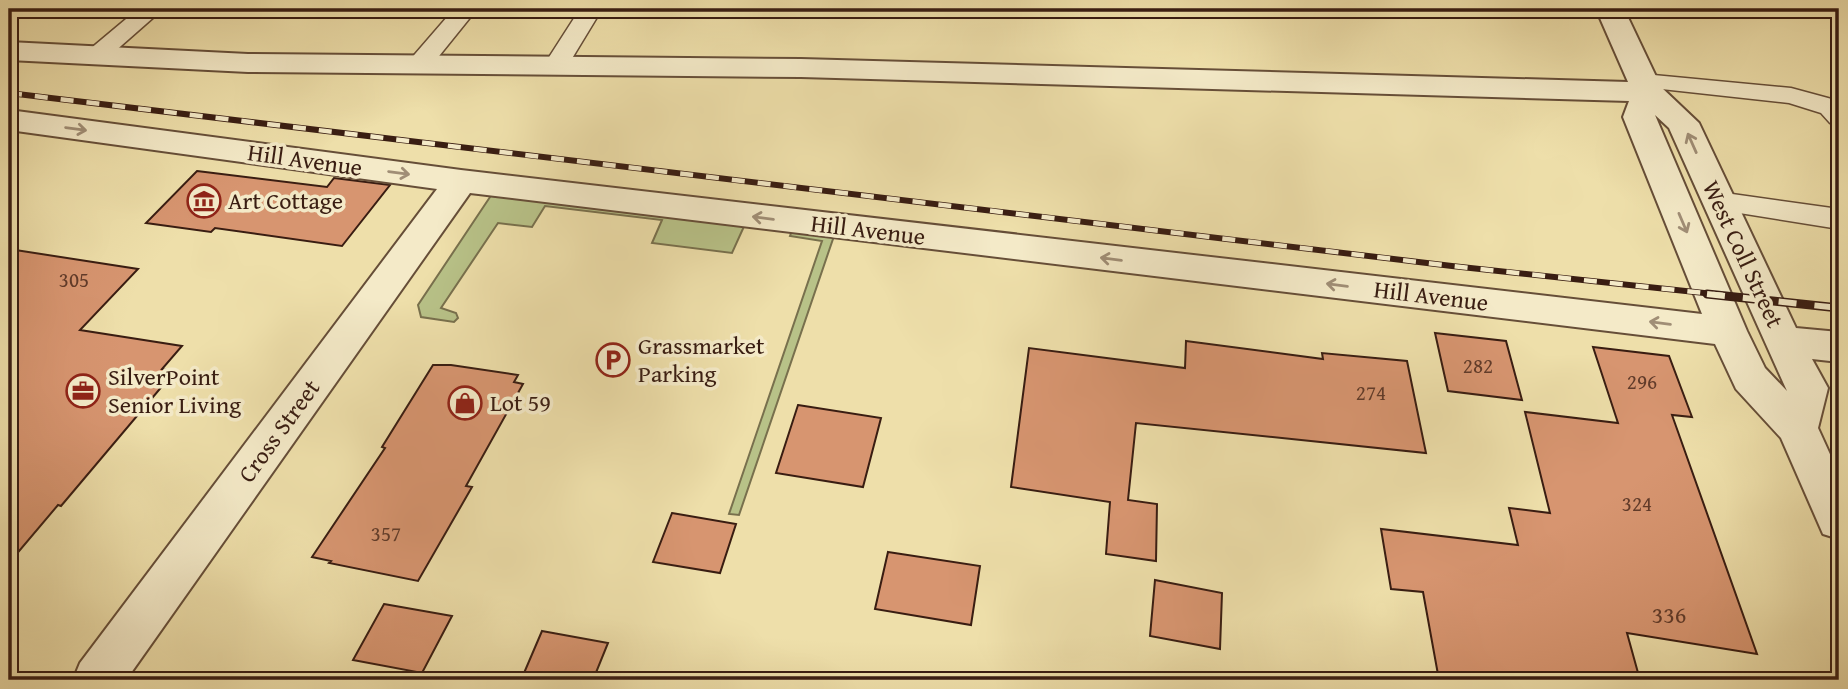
<svg xmlns="http://www.w3.org/2000/svg" width="1848" height="689" font-family="'Gentium Book Plus',serif">
<style>
.green{fill:#b8c288;stroke:#78704d;stroke-width:2}
.building{fill:#d79570;stroke:#391d12;stroke-width:2}
.lines{fill:none;stroke-linecap:round;stroke-linejoin:round}
.service-casing{stroke:#664e38;stroke-width:3}
.minor-casing{stroke:#664e38;stroke-width:4}
.service{fill:#f4eac8;fill-rule:evenodd}
.minor{fill:#f4eac8;fill-rule:evenodd}
.rail-far1-casing{stroke:#391d12;stroke-width:6}
.rail-casing{stroke:#391d12;stroke-width:9}
.rail-far1{stroke:#f4eac8;stroke-width:4.5;stroke-dasharray:13;stroke-linecap:butt}
.rail{stroke:#f4eac8;stroke-width:6;stroke-dasharray:18;stroke-linecap:butt}
.oneway{stroke:#a08e76}
.labels{text-anchor:middle;stroke-width:7;stroke-linejoin:round;paint-order:stroke}
.number-label{font-size:21px;fill:#603b2a}
.street-label{font-size:24px;fill:#391d12;stroke:#f4eac8}
.poi-label{font-size:24px;fill:#391d12;stroke:#f4eac8;text-anchor:start}
.near-number-label{font-size:24px;fill:#603b2a}
</style>
<rect width="100%" height="100%" fill="#eedfaa"/>
<filter id="stains"><feTurbulence type="fractalNoise" baseFrequency=".00286" numOctaves="4"/><feColorMatrix values="0 0 0 0 .2 0 0 0 0 .09 0 0 0 0 .02 0 0 0 .5 -.17"/></filter>
<radialGradient id="worn" r=".72"><stop offset=".6" stop-color="#630" stop-opacity="0"/><stop offset="1" stop-color="#630" stop-opacity=".3"/></radialGradient>
<!-- green -->
<path class="green" d="M 494,191 L 746,222 L 732,253 L 652,243 L 662,220 L 545,206 L 532,227 L 498,223 L 441,308 L 456,313 L 458,318 L 454,322 L 421,317 L 418,305 Z
M 793,228 L 835,233 L 739,515 L 729,514 L 822,241 L 790,236 Z"/>
<!-- building -->
<path class="building" d="M 197,171 L 327,187 L 334,178 L 390,185 L 342,246 L 215,228 L 211,232 L 146,223 Z
M 9,249 L 138,269 L 80,330 L 182,346 L 162,369 L 175,371 L 61,506 L 58,505 L 9,563 Z
M 1435,333 L 1506,341 L 1522,400 L 1448,391 Z
M 1186,341 L 1323,359 L 1322,353 L 1407,361 L 1426,453 L 1136,423 L 1128,500 L 1157,504 L 1156,561 L 1106,554 L 1110,502 L 1011,487 L 1029,348 L 1185,368 Z
M 1593,347 L 1669,356 L 1692,417 L 1672,415 L 1757,654 L 1627,633 L 1640,680 L 1439,680 L 1423,592 L 1391,589 L 1381,529 L 1518,545 L 1509,508 L 1550,513 L 1525,412 L 1618,423 Z
M 433,365 L 451,365 L 518,375 L 514,382 L 523,384 L 466,486 L 472,487 L 418,581 L 329,563 L 331,561 L 312,557 L 385,448 L 382,447 Z
M 798,405 L 881,418 L 863,487 L 776,473 Z
M 672,513 L 736,524 L 720,573 L 653,562 Z
M 888,552 L 980,566 L 971,625 L 875,609 Z
M 1155,580 L 1222,593 L 1220,649 L 1150,636 Z
M 384,604 L 452,616 L 422,673 L 353,660 Z
M 542,631 L 608,643 L 593,680 L 521,680 Z"/>
<g class="lines">
<defs>
<path id="service" d="M 138,9 L 163,9 L 105,60 L 97,62 L 89,60 L 85,55 L 89,50 Z
M 454,9 L 477,9 L 427,71 L 418,73 L 409,71 L 406,66 L 409,61 Z
M 580,9 L 602,9 L 565,70 L 556,72 L 547,70 L 544,65 Z
M 1643,74 L 1791,88 L 1839,101 L 1839,125 L 1830,123 L 1821,113 L 1789,103 L 1634,86 L 1631,81 L 1634,76 Z
M 1718,192 L 1839,209 L 1839,229 L 1708,208 L 1704,201 L 1708,194 Z"/>
<path id="minor" d="M 1596,9 L 1624,9 L 1661,87 L 1699,123 L 1796,328 L 1839,332 L 1839,362 L 1812,359 L 1828,388 L 1818,428 L 1839,474 L 1839,539 L 1823,534 L 1781,438 L 1736,389 L 1715,344 L 470,193 L 126,680 L 73,680 L 80,663 L 437,189 L 9,130 L 9,110 L 461,170 L 1702,314 L 1623,117 L 1629,101 L 801,77 L 248,72 L 9,60 L 9,42 L 248,54 L 801,59 L 1628,82 ZM 1655,115 L 1669,128 L 1787,391 L 1765,368 L 1747,331 Z"/>
</defs>
<!-- service casing -->
<use href="#service" class="service-casing"/>
<!-- minor casing -->
<use href="#minor" class="minor-casing"/>
<!-- service -->
<use href="#service" class="service"/>
<!-- minor -->
<use href="#minor" class="minor"/>
<defs>
<path id="rail-far1" d="M 9,93 L 1452,266 L 1723,295"/>
<path id="rail" d="M 1707,294 L 1839,308"/>
</defs>
<!-- rail-far1 casing -->
<use href="#rail-far1" class="rail-far1-casing"/>
<!-- rail casing -->
<use href="#rail" class="rail-casing"/>
<!-- rail-far1 -->
<use href="#rail-far1" class="rail-far1"/>
<!-- rail -->
<use href="#rail" class="rail"/>
</g>
<!-- one-way arrows -->
<defs><path id="oneway-shaft" d="M-6 0H5M1.5-3L5.5 0L1.5 3" fill="none" stroke-width="1.6" stroke-linecap="round" stroke-linejoin="round" transform="scale(1.75)"/></defs>
<g class="oneway">
<use href="#oneway-shaft" transform="translate(76 129) rotate(8)"/>
<use href="#oneway-shaft" transform="translate(1692 143) rotate(-114)"/>
<use href="#oneway-shaft" transform="translate(399 173) rotate(8)"/>
<use href="#oneway-shaft" transform="translate(763 218) rotate(-173)"/>
<use href="#oneway-shaft" transform="translate(1683 223) rotate(67)"/>
<use href="#oneway-shaft" transform="translate(1111 259) rotate(-173)"/>
<use href="#oneway-shaft" transform="translate(1337 285) rotate(-173)"/>
<use href="#oneway-shaft" transform="translate(1660 323) rotate(-173)"/>
</g>
<!-- icons -->
<defs>
<symbol id="museum-ring" viewBox="-11 -11 22 22"><circle r="9.5" fill="#f4eac8" stroke="#8f2418" stroke-width="1.5"/><path d="M0-6L6-3V-2H-6V-3ZM-5-1h2V3h-2ZM-1-1h2V3h-2ZM3-1h2V3H3ZM-6 4H6V6H-6Z" fill="#8f2418"/></symbol>
<symbol id="parking-ring" viewBox="-11 -11 22 22"><circle r="9.5" fill="#f4eac8" stroke="#8f2418" stroke-width="1.5"/><path d="M-3.5-5.5H1a3.5 3.5 0 0 1 0 7H-1V5.5H-3.5ZM-1-3.4V-.6H.8a1.4 1.4 0 0 0 0-2.8Z" fill="#8f2418"/></symbol>
<symbol id="office-ring" viewBox="-11 -11 22 22"><circle r="9.5" fill="#f4eac8" stroke="#8f2418" stroke-width="1.5"/><path d="M-6-3h4V-5.5h4V-3h4V5H-6ZM-1-4.5V-3h2v-1.5ZM-6 0V1H6V0Z" fill="#8f2418"/></symbol>
<symbol id="shop-ring" viewBox="-11 -11 22 22"><circle r="9.5" fill="#f4eac8" stroke="#8f2418" stroke-width="1.5"/><path d="M-5-2.5h2.3a2.7 3.5 0 0 1 5.4 0H5L5.5 6h-11ZM-1.5-2.5h3a1.5 2.3 0 0 0-3 0Z" fill="#8f2418"/></symbol>
</defs>
<g fill-rule="evenodd">
<use href="#museum-ring" x="185" y="182" width="38" height="38"/>
<use href="#parking-ring" x="594" y="341" width="38" height="38"/>
<use href="#office-ring" x="64" y="372" width="38" height="38"/>
<use href="#shop-ring" x="446" y="384" width="38" height="38"/>
</g>
<g class="labels">
<!-- number labels -->
<g class="number-label">
<text x="74" y="287">305</text>
<text x="1478" y="373">282</text>
<text x="1642" y="389">296</text>
<text x="1371" y="400">274</text>
<text x="1637" y="511">324</text>
<text x="386" y="541">357</text>
</g>
<!-- street labels -->
<g class="street-label">
<text transform="translate(305 160) rotate(8)" y="8">Hill Avenue</text>
<text transform="translate(868 230) rotate(7)" y="8">Hill Avenue</text>
<text transform="translate(1743 254) rotate(65)" y="8">West Coll Street</text>
<text transform="translate(1431 296) rotate(7)" y="8">Hill Avenue</text>
<text transform="translate(279 431) rotate(-54)" y="8">Cross Street</text>
</g>
<!-- poi labels -->
<g class="poi-label">
<text x="228" y="209">Art Cottage</text>
<text x="638" y="354">Grassmarket<tspan x="638" dy="28">Parking</tspan></text>
<text x="108" y="385">SilverPoint<tspan x="108" dy="28">Senior Living</tspan></text>
<text x="490" y="411">Lot 59</text>
</g>
<!-- near-number labels -->
<g class="near-number-label">
<text x="1669" y="623">336</text>
</g>
</g>
<!-- margin -->
<rect width="1848" height="689" fill="none" stroke="#eedfaa" stroke-width="35"/>
<rect x="10" y="10" width="1827" height="668" fill="none" stroke="#391d12" stroke-width="3.5"/>
<rect x="18" y="18" width="1813" height="654" fill="none" stroke="#391d12" stroke-width="2"/>
<rect width="100%" height="100%" filter="url(#stains)"/>
<rect width="100%" height="100%" fill="url(#worn)"/>
</svg>
